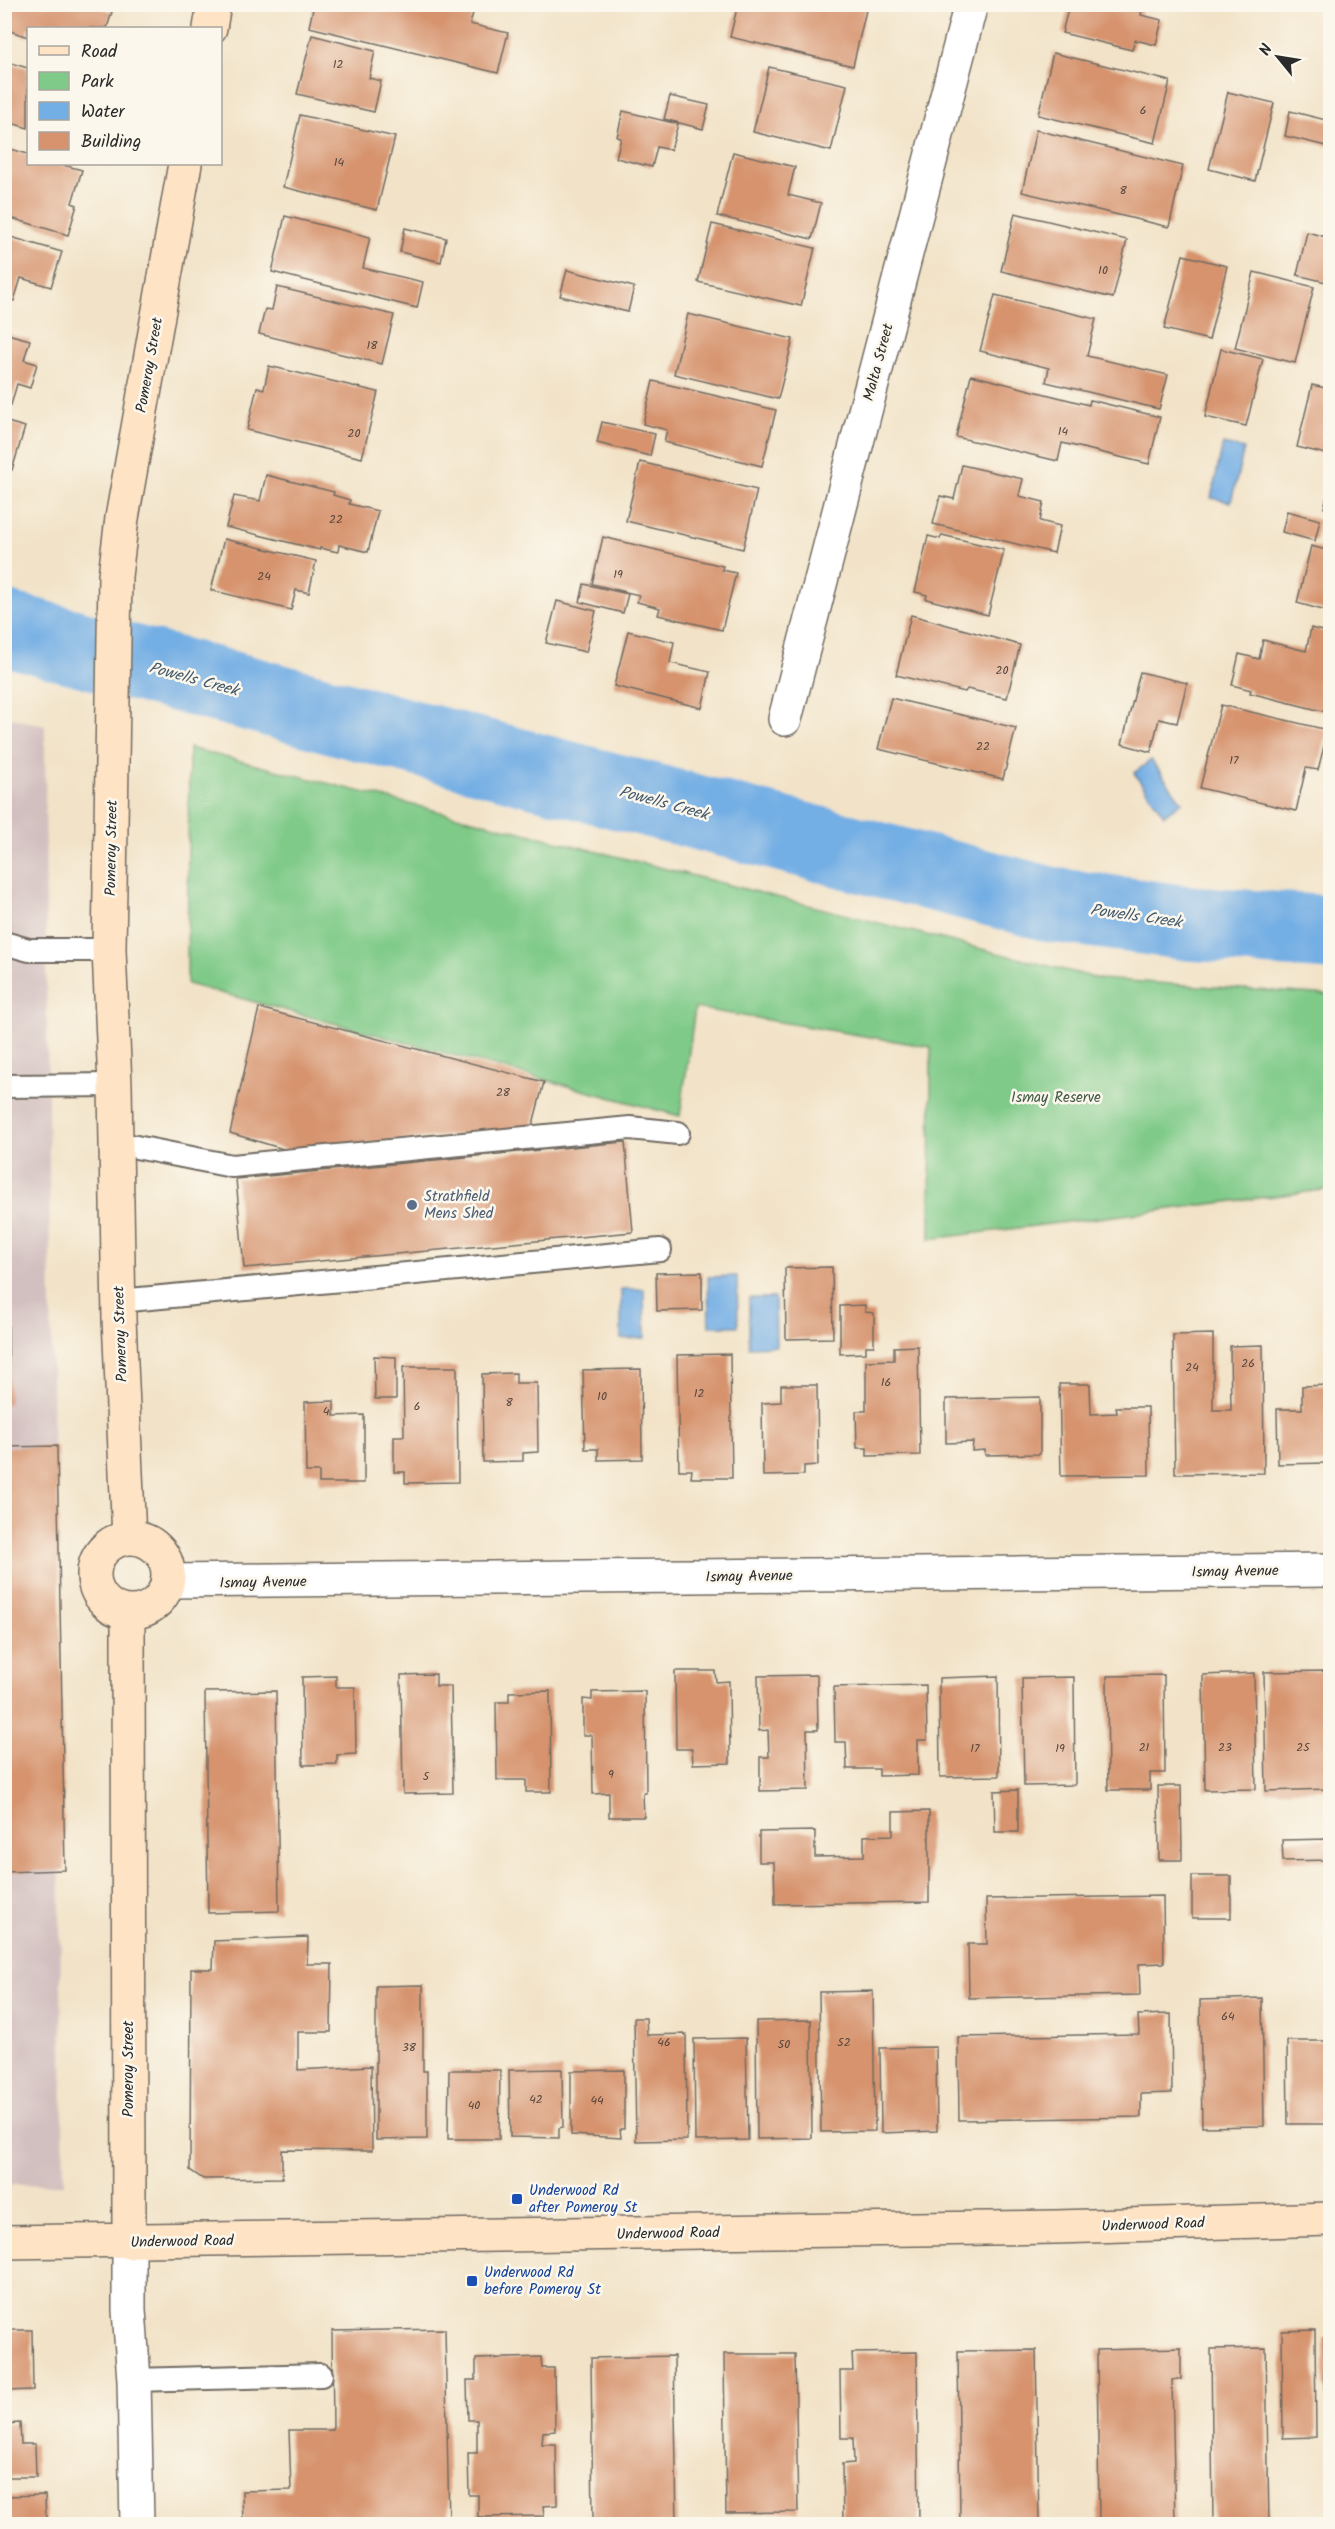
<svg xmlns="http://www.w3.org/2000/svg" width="1335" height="2529" font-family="Kalam,sans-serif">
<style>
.industrial{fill:#d2bfbf}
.green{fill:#7fca88;stroke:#557a5a;stroke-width:1.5}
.water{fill:#73aee4;stroke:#4f6c88;stroke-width:1.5}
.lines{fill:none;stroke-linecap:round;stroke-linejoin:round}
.river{stroke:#73aee4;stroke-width:75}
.building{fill:#d6936d}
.service-casing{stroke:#716b62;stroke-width:26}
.minor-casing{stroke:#716b62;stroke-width:36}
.secondary-casing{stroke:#716b62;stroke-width:36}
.service{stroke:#fff;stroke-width:22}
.minor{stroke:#fff;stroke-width:33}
.secondary{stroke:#fee4c5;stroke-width:33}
.service-dot{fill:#5c6f8a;stroke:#fbf7ec;stroke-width:2}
.transit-dot{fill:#1a4fb4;stroke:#fbf7ec;stroke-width:2}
.labels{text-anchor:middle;stroke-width:5;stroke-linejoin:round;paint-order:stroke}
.number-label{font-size:12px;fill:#56453c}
.street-label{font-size:15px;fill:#2b2b2b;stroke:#fbf7ec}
.park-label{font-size:15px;fill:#445b47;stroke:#fbf7ec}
.service-label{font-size:15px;fill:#4e5e75;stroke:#fbf7ec;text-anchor:start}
.transit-label{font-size:15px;fill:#164399;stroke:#fbf7ec;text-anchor:start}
.water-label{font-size:16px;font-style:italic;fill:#44596c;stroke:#fbf7ec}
</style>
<rect width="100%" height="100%" fill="#fbf7ec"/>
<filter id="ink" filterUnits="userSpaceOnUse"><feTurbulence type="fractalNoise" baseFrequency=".0167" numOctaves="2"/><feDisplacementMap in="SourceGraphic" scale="12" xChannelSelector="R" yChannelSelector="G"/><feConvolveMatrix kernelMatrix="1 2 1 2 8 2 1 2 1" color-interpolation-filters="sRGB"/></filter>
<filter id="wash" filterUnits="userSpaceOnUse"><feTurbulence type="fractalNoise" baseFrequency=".008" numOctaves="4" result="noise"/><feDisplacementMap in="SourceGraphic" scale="24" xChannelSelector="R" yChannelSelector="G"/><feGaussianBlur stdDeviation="1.35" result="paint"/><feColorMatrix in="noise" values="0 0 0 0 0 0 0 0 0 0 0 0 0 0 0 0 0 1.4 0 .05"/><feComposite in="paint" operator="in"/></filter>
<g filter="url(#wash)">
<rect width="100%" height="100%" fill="#f2e3c8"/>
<!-- industrial -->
<path class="industrial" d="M 4,716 L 45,726 L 46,964 L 64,2184 L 4,2185 Z"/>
<!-- green -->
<path class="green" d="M 189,748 L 1100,979 L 1330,995 L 1330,1189 L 930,1239 L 931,1047 L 695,1008 L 680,1116 L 187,984 Z"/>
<!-- water -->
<path class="water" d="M 1223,444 L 1244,449 L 1231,502 L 1211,498 Z
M 1151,760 L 1182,802 L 1164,815 L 1134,773 Z
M 737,1276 L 738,1326 L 709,1326 L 708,1277 Z
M 621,1289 L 644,1289 L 645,1338 L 621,1339 Z
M 749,1298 L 775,1298 L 776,1346 L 749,1347 Z"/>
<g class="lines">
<!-- river -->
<path class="river" d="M 4,628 L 523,767 L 1053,905 L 1188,923 L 1330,933"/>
</g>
<g id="blocks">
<!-- building -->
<path class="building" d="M 4,4 L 92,4 L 112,12 L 107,28 L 28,28 L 28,37 L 4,29 Z
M 314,4 L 475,6 L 470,24 L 508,33 L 498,73 L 309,27 Z
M 738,4 L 867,6 L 853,66 L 730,37 Z
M 1069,5 L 1143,5 L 1141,15 L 1162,20 L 1156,45 L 1135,40 L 1132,50 L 1062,33 Z
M 312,35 L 375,51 L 369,78 L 381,81 L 374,112 L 297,94 Z
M 1053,53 L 1170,81 L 1155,143 L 1038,115 Z
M 4,61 L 28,68 L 28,128 L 4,121 Z
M 769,67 L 847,85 L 831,151 L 753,132 Z
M 1228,92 L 1274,103 L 1255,181 L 1209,169 Z
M 670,96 L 709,105 L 703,129 L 664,119 Z
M 623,111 L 678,124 L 671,150 L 657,147 L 652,167 L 616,158 L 621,138 L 617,137 Z
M 1290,111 L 1330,121 L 1330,147 L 1285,136 Z
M 300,115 L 395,137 L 377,210 L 283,187 Z
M 1036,130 L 1183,166 L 1169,227 L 1022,192 Z
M 4,147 L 28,154 L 28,164 L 60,164 L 82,170 L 72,203 L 77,205 L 68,235 L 4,216 Z
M 733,152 L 795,167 L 788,195 L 821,203 L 812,239 L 717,216 Z
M 1015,213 L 1127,240 L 1113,298 L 1001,271 Z
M 285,216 L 370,237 L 363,268 L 423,282 L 417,308 L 272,272 Z
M 712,224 L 815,248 L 801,306 L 698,282 Z
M 405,228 L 446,238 L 441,262 L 400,252 Z
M 1307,232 L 1330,238 L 1330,283 L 1297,275 Z
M 4,235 L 62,252 L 51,287 L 21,278 L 14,301 L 4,299 Z
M 1183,255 L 1227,266 L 1209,340 L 1164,329 Z
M 567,270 L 634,287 L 628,312 L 560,296 Z
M 1254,272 L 1314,287 L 1295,363 L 1235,348 Z
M 277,287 L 394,315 L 382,364 L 259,334 L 265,309 L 272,310 Z
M 995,295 L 1096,319 L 1087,356 L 1168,375 L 1159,409 L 1046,382 L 1049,368 L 980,351 Z
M 688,314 L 793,339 L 778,399 L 674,374 Z
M 4,333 L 30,340 L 24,360 L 37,364 L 30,388 L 17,384 L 11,405 L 4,403 Z
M 1221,349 L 1263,359 L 1246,426 L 1205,417 Z
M 269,366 L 378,392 L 362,458 L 247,430 L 257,387 L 264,389 Z
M 971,375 L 1089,405 L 1090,400 L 1160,417 L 1149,464 L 1062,443 L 1058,461 L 956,437 Z
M 653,381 L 776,410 L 762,466 L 664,442 L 667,430 L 643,424 Z
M 1312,385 L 1330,389 L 1330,455 L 1297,447 Z
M 4,421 L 25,427 L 12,470 L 4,468 Z
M 602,422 L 655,434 L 650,456 L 597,443 Z
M 640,462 L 757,490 L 743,549 L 626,521 Z
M 962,465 L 1023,479 L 1019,496 L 1044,502 L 1040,521 L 1060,526 L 1054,553 L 933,524 L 940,496 L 954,499 Z
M 266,475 L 334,492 L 333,495 L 350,500 L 349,504 L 378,511 L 368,552 L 339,545 L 338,552 L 320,548 L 320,550 L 226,527 L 234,496 L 260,501 Z
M 1330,483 L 1330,510 L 1324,508 Z
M 1287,511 L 1320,520 L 1315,541 L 1282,532 Z
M 942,535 L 1004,550 L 988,615 L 926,599 L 927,595 L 915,592 L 928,536 L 940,539 Z
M 603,537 L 723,566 L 722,570 L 736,573 L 722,630 L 658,615 L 660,608 L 637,602 L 639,595 L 592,584 Z
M 224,539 L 316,561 L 309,593 L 296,590 L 291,610 L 211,590 Z
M 1311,546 L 1330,551 L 1330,612 L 1297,603 Z
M 584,584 L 628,594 L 623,613 L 580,602 Z
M 557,601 L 596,611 L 586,652 L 546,643 Z
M 911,615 L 1020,645 L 1007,698 L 967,689 L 965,692 L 896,675 Z
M 1311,628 L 1330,633 L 1330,713 L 1250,693 L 1251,690 L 1232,685 L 1239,654 L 1259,659 L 1263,640 L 1306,651 Z
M 628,631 L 674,642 L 670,663 L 710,672 L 702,708 L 614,686 Z
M 1140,672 L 1187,683 L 1177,723 L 1159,719 L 1151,752 L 1122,744 Z
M 891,698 L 1016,728 L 1003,779 L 878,749 Z
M 1221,705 L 1328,730 L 1318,770 L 1306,768 L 1296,811 L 1200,788 Z
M 259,1008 L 544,1082 L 532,1128 L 290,1151 L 230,1133 Z
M 625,1142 L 633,1232 L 244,1268 L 236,1179 Z
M 4,1245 L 7,1245 L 9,1404 L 4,1404 Z
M 832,1267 L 833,1338 L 786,1339 L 785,1268 Z
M 702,1272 L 702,1310 L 657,1311 L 656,1273 Z
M 865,1305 L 865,1312 L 874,1313 L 874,1346 L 866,1346 L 866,1353 L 840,1354 L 840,1306 Z
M 1213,1334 L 1213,1410 L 1231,1410 L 1230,1346 L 1263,1345 L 1264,1473 L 1175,1474 L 1173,1335 Z
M 918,1346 L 920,1455 L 867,1456 L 867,1448 L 857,1448 L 856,1411 L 866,1411 L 866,1361 L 894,1360 L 894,1347 Z
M 730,1354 L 732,1478 L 691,1478 L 692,1470 L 679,1470 L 677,1355 Z
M 374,1356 L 396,1357 L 396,1399 L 375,1399 Z
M 403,1367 L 457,1367 L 458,1482 L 405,1483 L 405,1472 L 394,1472 L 394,1436 L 404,1436 Z
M 641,1369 L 642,1459 L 598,1460 L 598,1449 L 585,1449 L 583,1370 Z
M 516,1373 L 516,1383 L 537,1383 L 538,1452 L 523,1453 L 523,1461 L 483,1462 L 482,1374 Z
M 1059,1384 L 1090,1384 L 1091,1414 L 1117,1413 L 1116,1407 L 1148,1407 L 1149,1475 L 1061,1476 Z
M 781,1385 L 817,1385 L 818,1465 L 804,1466 L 804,1475 L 763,1476 L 762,1403 L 781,1402 Z
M 1330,1385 L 1330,1463 L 1278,1464 L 1277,1409 L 1302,1409 L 1302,1386 Z
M 1040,1397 L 1040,1454 L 985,1455 L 985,1450 L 972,1451 L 973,1442 L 946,1443 L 946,1399 Z
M 334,1401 L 334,1416 L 364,1415 L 364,1483 L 319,1483 L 319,1472 L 306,1472 L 305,1402 Z
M 57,1446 L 65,1870 L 4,1872 L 4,1447 Z
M 675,1671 L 715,1671 L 716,1682 L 729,1681 L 730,1763 L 693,1764 L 692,1749 L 676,1749 Z
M 1326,1671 L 1328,1789 L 1266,1791 L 1264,1672 Z
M 1254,1673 L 1256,1789 L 1205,1790 L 1203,1675 Z
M 436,1674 L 436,1686 L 451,1686 L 453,1793 L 403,1794 L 401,1675 Z
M 817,1675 L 818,1730 L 807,1730 L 808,1790 L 760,1791 L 760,1757 L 769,1757 L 768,1730 L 759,1731 L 758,1676 Z
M 1164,1675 L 1165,1773 L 1150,1773 L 1150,1790 L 1108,1790 L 1107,1676 Z
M 336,1676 L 336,1687 L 355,1687 L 356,1754 L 337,1755 L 337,1764 L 303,1765 L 302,1677 Z
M 998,1676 L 999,1776 L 940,1777 L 939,1678 Z
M 1074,1677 L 1075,1785 L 1024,1786 L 1022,1678 Z
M 926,1685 L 927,1740 L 918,1740 L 918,1775 L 879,1776 L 879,1769 L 847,1769 L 846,1742 L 835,1742 L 834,1687 Z
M 276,1691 L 279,1911 L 208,1913 L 205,1692 Z
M 550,1691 L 551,1792 L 526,1792 L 526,1780 L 497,1780 L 496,1702 L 509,1702 L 509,1692 Z
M 645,1691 L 646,1793 L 643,1793 L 644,1817 L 609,1817 L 609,1793 L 593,1794 L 592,1735 L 583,1735 L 583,1699 L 592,1700 L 592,1692 Z
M 1158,1786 L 1181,1786 L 1182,1860 L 1159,1860 Z
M 1018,1790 L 1018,1832 L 995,1832 L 994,1791 Z
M 929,1811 L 929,1902 L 775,1904 L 774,1862 L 759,1862 L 759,1832 L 815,1831 L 815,1857 L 864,1856 L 864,1836 L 893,1835 L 893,1812 Z
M 1330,1839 L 1330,1860 L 1283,1861 L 1282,1840 Z
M 1192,1876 L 1231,1876 L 1231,1918 L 1192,1918 Z
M 1163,1896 L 1164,1963 L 1139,1964 L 1140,1995 L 969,1998 L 968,1944 L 987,1944 L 986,1899 Z
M 308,1937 L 307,1964 L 332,1964 L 331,2032 L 298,2032 L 298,2070 L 371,2066 L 372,2151 L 282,2150 L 282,2178 L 203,2179 L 190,2170 L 191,1969 L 213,1969 L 214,1941 Z
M 423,1985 L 423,2071 L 427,2071 L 427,2139 L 376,2140 L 376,1986 Z
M 873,1991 L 875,2131 L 821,2132 L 819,1992 Z
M 1262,1998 L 1264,2126 L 1202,2127 L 1200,2000 Z
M 1171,2014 L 1172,2093 L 1141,2094 L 1141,2117 L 959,2120 L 958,2037 L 1139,2034 L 1138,2015 Z
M 634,2018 L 646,2018 L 647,2035 L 686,2034 L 687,2140 L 636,2141 Z
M 811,2020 L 812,2138 L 757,2139 L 756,2021 Z
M 746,2038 L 748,2140 L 695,2141 L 694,2039 Z
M 1287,2041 L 1330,2041 L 1330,2124 L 1288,2124 Z
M 936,2047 L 937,2131 L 881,2133 L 880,2048 Z
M 562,2069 L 563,2127 L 559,2128 L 559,2138 L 510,2137 L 509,2070 Z
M 449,2070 L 500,2070 L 499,2139 L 448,2139 Z
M 624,2070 L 624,2129 L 620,2129 L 621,2138 L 571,2135 L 571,2071 Z
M 445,2329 L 449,2524 L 243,2524 L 242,2491 L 291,2490 L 289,2430 L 333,2430 L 332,2331 Z
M 4,2330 L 32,2330 L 33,2390 L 4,2391 Z
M 1315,2330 L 1316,2437 L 1283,2438 L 1282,2331 Z
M 1324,2338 L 1330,2338 L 1330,2389 L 1324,2389 Z
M 1181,2348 L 1181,2379 L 1172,2380 L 1175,2524 L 1099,2524 L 1097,2350 Z
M 1266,2348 L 1269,2524 L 1213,2524 L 1211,2349 Z
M 1036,2350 L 1039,2524 L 960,2524 L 958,2351 Z
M 917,2352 L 919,2524 L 843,2524 L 842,2464 L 854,2463 L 853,2438 L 841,2438 L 840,2371 L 853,2371 L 852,2353 Z
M 724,2354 L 795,2354 L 798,2512 L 726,2513 Z
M 674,2356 L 677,2524 L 593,2524 L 591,2358 Z
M 541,2357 L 542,2368 L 554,2368 L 555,2431 L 543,2432 L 542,2444 L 556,2444 L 557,2505 L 543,2506 L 544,2516 L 478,2517 L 478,2495 L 469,2495 L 468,2453 L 477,2453 L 477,2420 L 468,2420 L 467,2380 L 476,2380 L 476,2359 Z
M 20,2423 L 21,2444 L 35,2444 L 36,2477 L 4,2477 L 4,2424 Z
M 45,2495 L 46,2524 L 4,2524 L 4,2496 Z"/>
</g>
</g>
<g filter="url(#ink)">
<use href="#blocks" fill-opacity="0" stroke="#716b62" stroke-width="1.5"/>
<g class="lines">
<defs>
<path id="service" d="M 4,943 L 29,950 L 109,950
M 4,1086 L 115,1085
M 116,1143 L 232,1166 L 630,1128 L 678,1133
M 119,1301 L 660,1250
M 134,2380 L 321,2375"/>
<path id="minor" d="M 785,719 L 971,4
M 168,1581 L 1330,1570
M 129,2242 L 129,2310 L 134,2380 L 137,2524"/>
<path id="secondary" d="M 210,28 L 214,4
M 129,1538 L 119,1319 L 115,1085 L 109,950 L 115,576 L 122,518 L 185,164
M94 1575a37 37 0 1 1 74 0a37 37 0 1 1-74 0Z
M 128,1613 L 129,2242
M 4,2242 L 1056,2227 L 1330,2219"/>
</defs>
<!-- service casing -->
<use href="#service" class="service-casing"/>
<!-- minor casing -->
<use href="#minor" class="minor-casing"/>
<!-- secondary casing -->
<use href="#secondary" class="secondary-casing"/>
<!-- service -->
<use href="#service" class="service"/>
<!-- minor -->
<use href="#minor" class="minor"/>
<!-- secondary -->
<use href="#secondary" class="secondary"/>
</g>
</g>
<!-- markers -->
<circle class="service-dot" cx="412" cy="1205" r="6"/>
<g class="transit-dot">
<rect x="511" y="2193" width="12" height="12" rx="3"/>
<rect x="466" y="2275" width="12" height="12" rx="3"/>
</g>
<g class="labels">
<!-- number labels -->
<g class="number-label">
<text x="338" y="68">12</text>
<text x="1143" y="114">6</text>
<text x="339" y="166">14</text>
<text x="1123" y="194">8</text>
<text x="1103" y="274">10</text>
<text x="372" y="349">18</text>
<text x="1063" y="435">14</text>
<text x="354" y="437">20</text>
<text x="336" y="523">22</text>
<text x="618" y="578">19</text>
<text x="264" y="580">24</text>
<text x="1002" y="674">20</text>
<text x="983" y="750">22</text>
<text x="1234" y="764">17</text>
<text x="503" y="1096">28</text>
<text x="1248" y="1367">26</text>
<text x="1192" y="1371">24</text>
<text x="886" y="1386">16</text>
<text x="699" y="1397">12</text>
<text x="602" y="1400">10</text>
<text x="509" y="1406">8</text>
<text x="417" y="1410">6</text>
<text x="326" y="1415">4</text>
<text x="1144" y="1751">21</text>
<text x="1225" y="1751">23</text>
<text x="1303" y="1751">25</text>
<text x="975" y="1752">17</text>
<text x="1060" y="1752">19</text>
<text x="611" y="1778">9</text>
<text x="426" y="1780">5</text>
<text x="1228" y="2020">64</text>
<text x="664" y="2046">46</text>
<text x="844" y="2046">52</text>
<text x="784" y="2048">50</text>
<text x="409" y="2051">38</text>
<text x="536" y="2103">42</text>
<text x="597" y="2104">44</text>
<text x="474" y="2109">40</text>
</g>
<!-- street labels -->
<g class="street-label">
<text transform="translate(878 362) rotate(-75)" y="5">Malta Street</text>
<text transform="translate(149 365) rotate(-80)" y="5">Pomeroy Street</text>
<text transform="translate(111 848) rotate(-89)" y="5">Pomeroy Street</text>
<text transform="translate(120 1334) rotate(-92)" y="5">Pomeroy Street</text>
<text transform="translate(1235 1571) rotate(-1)" y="5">Ismay Avenue</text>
<text transform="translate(749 1576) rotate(-1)" y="5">Ismay Avenue</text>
<text transform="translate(263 1582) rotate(-1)" y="5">Ismay Avenue</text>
<text transform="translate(128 2069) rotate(-90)" y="5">Pomeroy Street</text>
<text transform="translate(1153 2224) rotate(-2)" y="5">Underwood Road</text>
<text transform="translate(668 2233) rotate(-1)" y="5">Underwood Road</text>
<text transform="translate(182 2241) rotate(-1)" y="5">Underwood Road</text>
</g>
<!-- park labels -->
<g class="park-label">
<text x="1056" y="1102">Ismay Reserve</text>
</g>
<!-- service labels -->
<g class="service-label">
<text x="424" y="1201">Strathfield<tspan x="424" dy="17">Mens Shed</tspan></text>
</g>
<!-- transit labels -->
<g class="transit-label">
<text x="529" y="2195">Underwood Rd<tspan x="529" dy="17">after Pomeroy St</tspan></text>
<text x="484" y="2277">Underwood Rd<tspan x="484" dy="17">before Pomeroy St</tspan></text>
</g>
<!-- water labels -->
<g class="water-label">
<text transform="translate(194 678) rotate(15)" y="6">Powells Creek</text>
<text transform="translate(664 802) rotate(15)" y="6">Powells Creek</text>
<text transform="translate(1136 915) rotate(8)" y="6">Powells Creek</text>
</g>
</g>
<!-- margin -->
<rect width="1335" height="2529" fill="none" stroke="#fbf7ec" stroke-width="24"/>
<!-- legend -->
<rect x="27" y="27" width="195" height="138" fill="#fbf7ec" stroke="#a8a59f" stroke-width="1.5"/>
<rect x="39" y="46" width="30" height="9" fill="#fee4c5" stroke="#a8a59f" stroke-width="1.5"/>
<text x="81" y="57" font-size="18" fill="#2b2b2b">Road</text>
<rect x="39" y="72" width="30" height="18" fill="#7fca88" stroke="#a8a59f" stroke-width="1.5"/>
<text x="81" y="87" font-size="18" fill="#2b2b2b">Park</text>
<rect x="39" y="102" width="30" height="18" fill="#73aee4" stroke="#a8a59f" stroke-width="1.5"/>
<text x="81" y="117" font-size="18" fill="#2b2b2b">Water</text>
<rect x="39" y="132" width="30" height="18" fill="#d6936d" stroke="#a8a59f" stroke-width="1.5"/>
<text x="81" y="147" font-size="18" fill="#2b2b2b">Building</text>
<!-- north arrow -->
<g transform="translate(1278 57) rotate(300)" stroke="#fbf7ec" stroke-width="4.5" paint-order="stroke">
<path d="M0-4.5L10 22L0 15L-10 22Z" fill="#2b2b2b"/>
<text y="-9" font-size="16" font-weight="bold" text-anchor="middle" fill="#2b2b2b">N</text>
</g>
</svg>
